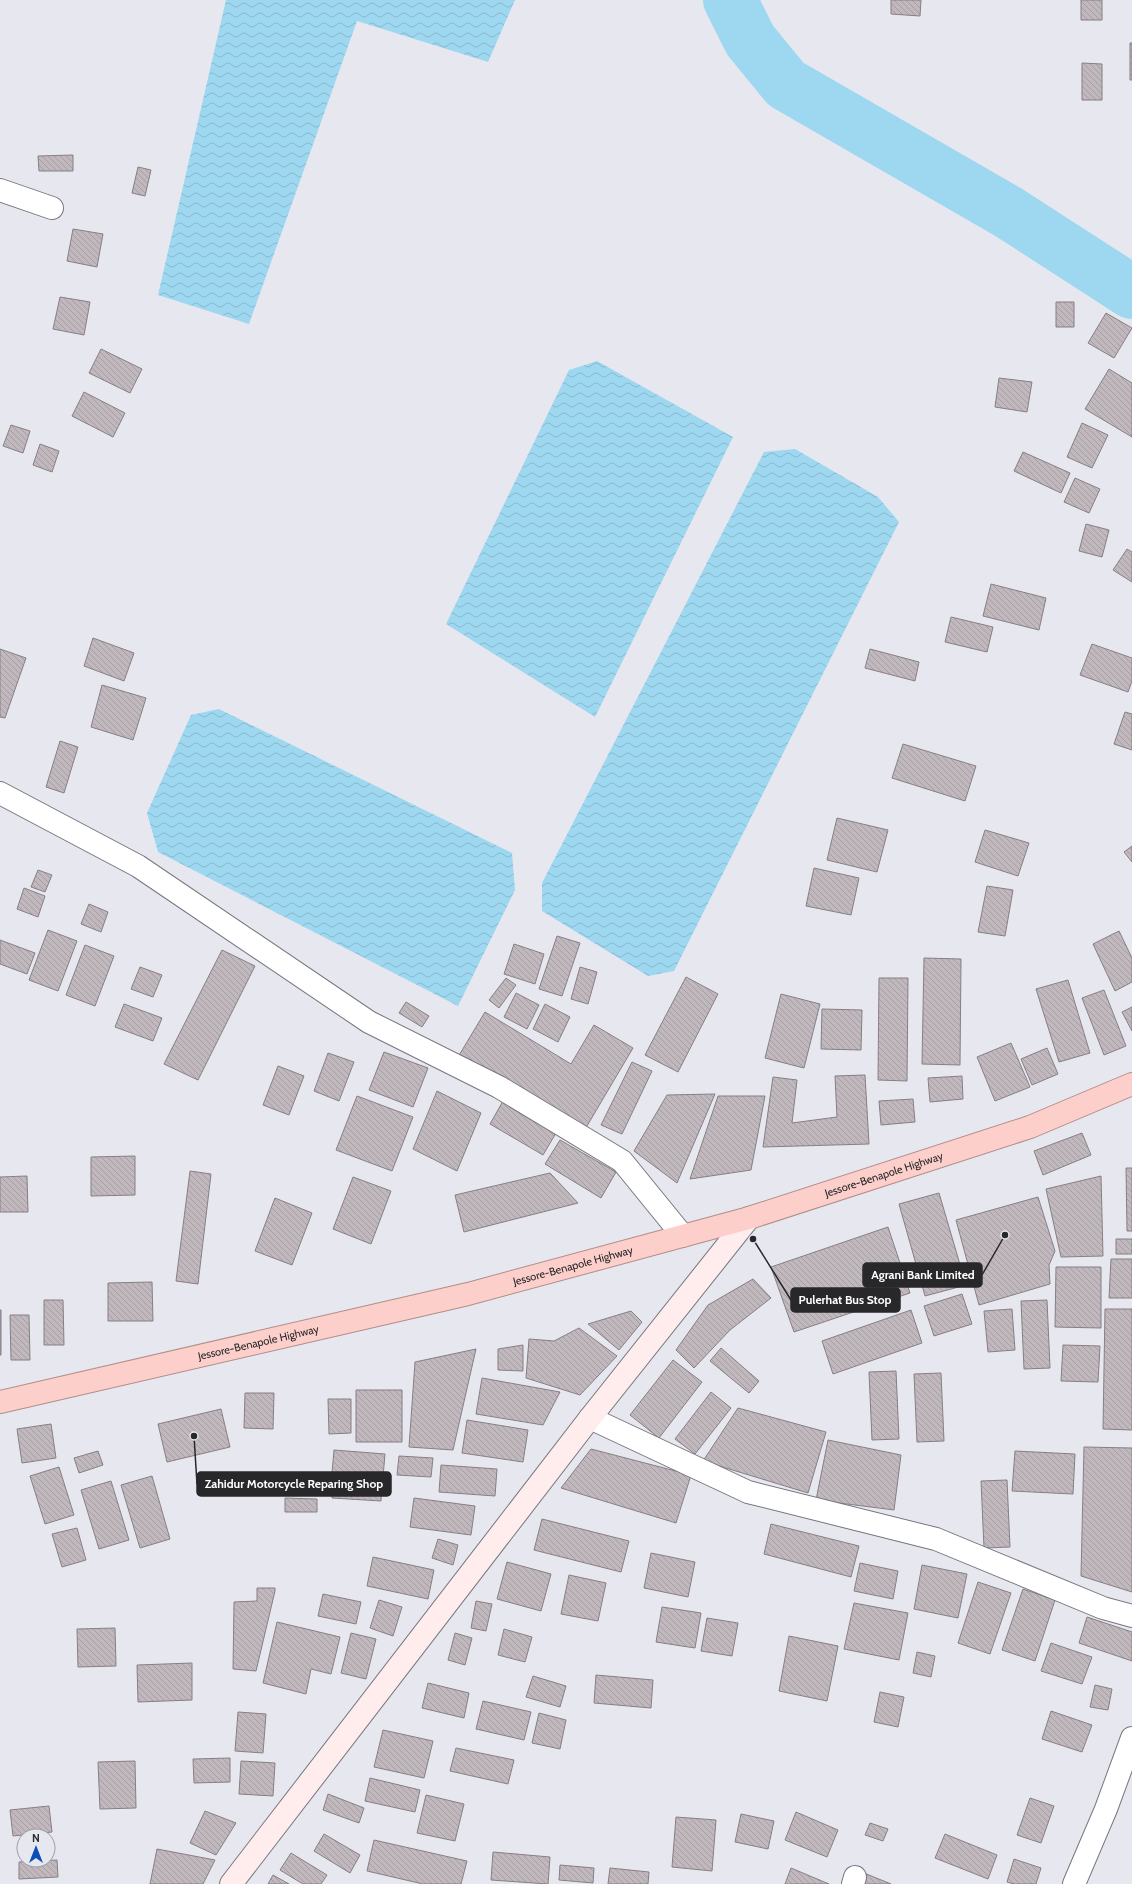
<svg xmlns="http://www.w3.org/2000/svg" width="1132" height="1884" font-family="Cabin,sans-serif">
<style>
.water{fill:url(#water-waves)}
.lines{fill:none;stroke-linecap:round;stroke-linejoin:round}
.river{stroke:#9ed7f0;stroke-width:54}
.building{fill:url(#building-back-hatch);stroke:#867f84}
.minor-casing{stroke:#76767e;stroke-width:24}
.secondary-casing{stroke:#76767e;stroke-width:24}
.trunk-casing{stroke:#b18d8b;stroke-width:24}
.minor{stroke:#fff;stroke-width:22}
.secondary{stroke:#feedec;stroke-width:22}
.trunk{stroke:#fccfcb;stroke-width:22}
.labels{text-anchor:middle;stroke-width:4;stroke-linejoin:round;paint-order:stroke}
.street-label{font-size:11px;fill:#28282b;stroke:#e7e7f0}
.leader{fill:none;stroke:#28282b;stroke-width:1.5}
.callout-dot{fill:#28282b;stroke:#e7e7f0;stroke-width:1.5}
.callout{fill:#28282b;stroke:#28282b;stroke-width:1.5}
.callout-label{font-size:12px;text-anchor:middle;font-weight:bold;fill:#fff}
</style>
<defs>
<pattern id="water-waves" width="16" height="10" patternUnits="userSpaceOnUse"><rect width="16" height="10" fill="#9ed7f0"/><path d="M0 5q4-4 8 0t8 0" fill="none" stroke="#88b9ce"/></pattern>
<pattern id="building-back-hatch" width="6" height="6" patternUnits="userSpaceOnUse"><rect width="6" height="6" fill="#c0b8bd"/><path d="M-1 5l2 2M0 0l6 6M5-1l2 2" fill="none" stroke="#a59ea3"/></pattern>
</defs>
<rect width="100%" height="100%" fill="#e7e7f0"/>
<!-- water -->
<path class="water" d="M 226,0 L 515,0 L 488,62 L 357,21 L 249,324 L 158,295 Z
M 597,361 L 733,437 L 595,717 L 446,624 L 569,370 Z
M 795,449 L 878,497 L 899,522 L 674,971 L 648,976 L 542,911 L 542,883 L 764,452 Z
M 219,709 L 512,853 L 515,890 L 458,1006 L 158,852 L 147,813 L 191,715 Z"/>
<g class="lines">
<!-- river -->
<path class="river" d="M 730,0 L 750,40 L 786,84 L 1008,212 L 1132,292"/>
</g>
<!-- building -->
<path class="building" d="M 891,0 L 921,0 L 920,16 L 891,14 Z
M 1081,0 L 1102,0 L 1102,20 L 1081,20 Z
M 1130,43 L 1132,43 L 1132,80 L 1130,80 Z
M 1082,63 L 1102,64 L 1102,100 L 1082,100 Z
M 73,155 L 73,171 L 39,171 L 38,156 Z
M 138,167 L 151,170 L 145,196 L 132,193 Z
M 73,229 L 103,234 L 97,267 L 67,261 Z
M 60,297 L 90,302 L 84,335 L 53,329 Z
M 1056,302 L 1074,302 L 1074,327 L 1056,327 Z
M 1106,313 L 1132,328 L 1114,358 L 1088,343 Z
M 101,349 L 142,369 L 130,393 L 89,373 Z
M 1109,369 L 1132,383 L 1132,437 L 1085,409 Z
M 999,378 L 1032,382 L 1027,412 L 995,407 Z
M 84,392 L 125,413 L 113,437 L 72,416 Z
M 1082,423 L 1108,435 L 1092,468 L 1067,457 Z
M 11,425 L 30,431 L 23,453 L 3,446 Z
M 40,444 L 59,451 L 52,472 L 33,465 Z
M 1023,452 L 1070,473 L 1061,493 L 1014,471 Z
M 1075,478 L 1100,489 L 1089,513 L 1064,502 Z
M 1086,524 L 1109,530 L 1102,557 L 1079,551 Z
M 1127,549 L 1132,552 L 1132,582 L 1113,570 Z
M 991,584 L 1046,598 L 1039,630 L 983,616 Z
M 951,617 L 993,627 L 987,652 L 945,642 Z
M 93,638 L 134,653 L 124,681 L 84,666 Z
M 1092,644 L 1132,658 L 1132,681 L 1128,692 L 1080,675 Z
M 0,649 L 26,658 L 5,718 L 0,717 Z
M 870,649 L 919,662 L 915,681 L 865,668 Z
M 102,685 L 146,698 L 133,740 L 91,727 Z
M 1125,712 L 1132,714 L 1132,750 L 1114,744 Z
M 60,741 L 78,747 L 64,793 L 46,787 Z
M 903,744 L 976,766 L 965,801 L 892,778 Z
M 837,818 L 888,830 L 877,872 L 827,860 Z
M 985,830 L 1029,843 L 1018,876 L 975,862 Z
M 1132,846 L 1132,862 L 1124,852 Z
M 814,868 L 859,878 L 851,915 L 806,906 Z
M 38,870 L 52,875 L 45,892 L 31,887 Z
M 987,886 L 1013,890 L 1005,936 L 978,932 Z
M 24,888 L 45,896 L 38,917 L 17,909 Z
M 89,904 L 108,912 L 101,932 L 81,924 Z
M 48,930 L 77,941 L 58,991 L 29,980 Z
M 1119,931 L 1132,958 L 1132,982 L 1115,991 L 1093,944 Z
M 557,936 L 580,943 L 562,996 L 539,989 Z
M 0,940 L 35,953 L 27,974 L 0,964 Z
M 514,944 L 544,954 L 535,984 L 504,974 Z
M 85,945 L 114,956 L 95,1006 L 66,995 Z
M 222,950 L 255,966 L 198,1080 L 164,1064 Z
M 924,958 L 961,959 L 960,1065 L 922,1064 Z
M 140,967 L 162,975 L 153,997 L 131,989 Z
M 580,967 L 597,972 L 588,1004 L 571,999 Z
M 686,977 L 718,994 L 678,1072 L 645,1055 Z
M 506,978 L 516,985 L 499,1008 L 489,1000 Z
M 879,978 L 908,978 L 907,1081 L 878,1080 Z
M 1068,980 L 1090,1053 L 1059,1062 L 1036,989 Z
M 1104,990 L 1126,1046 L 1104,1055 L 1082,998 Z
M 516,993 L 539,1005 L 527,1029 L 504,1017 Z
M 781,994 L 820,1004 L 804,1068 L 765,1058 Z
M 406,1002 L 429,1016 L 422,1027 L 399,1013 Z
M 124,1004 L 162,1018 L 153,1041 L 115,1027 Z
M 545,1004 L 570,1017 L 558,1042 L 533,1029 Z
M 1132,1007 L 1132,1031 L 1122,1012 Z
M 822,1009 L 862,1010 L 861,1050 L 821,1049 Z
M 485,1012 L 571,1064 L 594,1025 L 633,1048 L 584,1131 L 458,1057 Z
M 1011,1043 L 1030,1087 L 995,1101 L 977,1057 Z
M 1047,1048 L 1058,1074 L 1032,1085 L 1021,1059 Z
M 384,1052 L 428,1068 L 413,1107 L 369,1090 Z
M 328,1053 L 354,1062 L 339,1101 L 314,1091 Z
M 632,1062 L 652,1071 L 622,1134 L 601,1125 Z
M 278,1066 L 304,1076 L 289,1115 L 263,1105 Z
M 865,1075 L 869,1144 L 763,1147 L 773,1077 L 797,1080 L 792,1123 L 837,1117 L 835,1076 Z
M 962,1076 L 963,1099 L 930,1102 L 928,1078 Z
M 437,1091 L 481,1113 L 457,1171 L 413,1149 Z
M 715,1094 L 677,1183 L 634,1151 L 667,1095 Z
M 357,1096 L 413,1117 L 392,1171 L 336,1150 Z
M 718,1096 L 765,1096 L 751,1170 L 690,1179 Z
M 913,1099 L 915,1122 L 881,1125 L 879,1101 Z
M 503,1101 L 556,1133 L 543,1155 L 490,1124 Z
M 1082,1133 L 1091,1155 L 1043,1175 L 1034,1151 Z
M 560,1140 L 616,1172 L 601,1198 L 545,1164 Z
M 135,1156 L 135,1195 L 91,1196 L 91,1157 Z
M 1126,1168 L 1132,1168 L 1132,1231 L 1127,1231 Z
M 190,1171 L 211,1174 L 198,1284 L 176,1281 Z
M 550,1173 L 578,1203 L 464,1232 L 455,1195 Z
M 27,1176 L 28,1212 L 0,1212 L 0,1177 Z
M 1101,1176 L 1103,1256 L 1061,1257 L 1046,1189 Z
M 353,1177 L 391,1191 L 371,1244 L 333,1229 Z
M 939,1193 L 966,1285 L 925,1296 L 899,1204 Z
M 1038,1197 L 1055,1251 L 1049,1265 L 1050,1284 L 979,1305 L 956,1220 Z
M 275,1198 L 312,1213 L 292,1265 L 255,1251 Z
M 888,1227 L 910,1293 L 794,1332 L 771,1267 Z
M 1116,1239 L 1132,1239 L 1132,1254 L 1116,1254 Z
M 1111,1259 L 1132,1259 L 1132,1298 L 1109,1298 Z
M 1056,1267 L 1101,1267 L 1101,1328 L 1055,1327 Z
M 753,1279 L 771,1298 L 730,1330 L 694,1368 L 676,1350 L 708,1305 Z
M 152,1282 L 153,1321 L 108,1321 L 108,1283 Z
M 962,1294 L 972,1324 L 934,1336 L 924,1306 Z
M 44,1300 L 63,1300 L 64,1345 L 44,1345 Z
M 1047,1300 L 1050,1368 L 1024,1369 L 1021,1301 Z
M 1012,1309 L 1015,1350 L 988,1352 L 984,1311 Z
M 1105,1309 L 1132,1309 L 1132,1430 L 1103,1429 Z
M 0,1310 L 1,1310 L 1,1355 L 0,1355 Z
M 911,1310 L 922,1343 L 833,1374 L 822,1341 Z
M 631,1311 L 642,1322 L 619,1350 L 588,1324 Z
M 10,1315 L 29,1315 L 30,1360 L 11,1360 Z
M 579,1328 L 617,1356 L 580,1395 L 526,1378 L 529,1339 L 554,1341 Z
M 523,1345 L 523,1371 L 498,1370 L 498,1349 Z
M 1063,1345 L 1100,1346 L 1098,1382 L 1061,1381 Z
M 721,1348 L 759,1381 L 749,1393 L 710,1361 Z
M 476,1349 L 453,1450 L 409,1447 L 415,1362 Z
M 673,1360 L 702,1382 L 659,1438 L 630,1415 Z
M 896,1371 L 899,1439 L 872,1440 L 869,1372 Z
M 941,1373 L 944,1441 L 917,1442 L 914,1374 Z
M 482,1378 L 560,1392 L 543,1425 L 476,1414 Z
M 356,1390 L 402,1390 L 402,1442 L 356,1442 Z
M 711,1392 L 731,1408 L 695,1454 L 675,1439 Z
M 245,1393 L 274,1393 L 273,1429 L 244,1428 Z
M 328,1399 L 351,1399 L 351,1433 L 329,1434 Z
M 738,1408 L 826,1432 L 808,1493 L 703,1461 Z
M 221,1409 L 230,1447 L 167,1462 L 158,1424 Z
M 467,1420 L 528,1430 L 523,1462 L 462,1453 Z
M 51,1424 L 56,1458 L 22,1463 L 17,1429 Z
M 828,1440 L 901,1455 L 894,1510 L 816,1500 Z
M 1084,1447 L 1132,1448 L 1132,1592 L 1081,1576 Z
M 591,1449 L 691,1475 L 676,1523 L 561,1488 Z
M 334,1450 L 385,1454 L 383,1477 L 332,1473 Z
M 98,1451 L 103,1465 L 79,1473 L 74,1458 Z
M 1015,1451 L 1075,1454 L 1073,1494 L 1012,1491 Z
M 399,1456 L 433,1458 L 431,1477 L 397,1475 Z
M 441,1465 L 497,1469 L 495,1496 L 439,1492 Z
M 59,1467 L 74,1515 L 45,1524 L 30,1476 Z
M 152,1476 L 170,1539 L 140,1548 L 121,1485 Z
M 1007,1480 L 1010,1547 L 984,1548 L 981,1481 Z
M 111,1481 L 129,1540 L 99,1549 L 81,1490 Z
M 333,1481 L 382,1483 L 381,1501 L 332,1498 Z
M 285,1498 L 317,1499 L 317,1512 L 285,1512 Z
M 414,1498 L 475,1506 L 471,1535 L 410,1527 Z
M 542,1519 L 629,1541 L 621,1572 L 534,1550 Z
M 771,1524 L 859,1546 L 851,1577 L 764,1554 Z
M 77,1528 L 86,1560 L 62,1567 L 52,1534 Z
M 438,1539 L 458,1545 L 453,1565 L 432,1558 Z
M 651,1553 L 695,1562 L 688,1597 L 644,1588 Z
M 373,1557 L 434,1570 L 428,1599 L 367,1586 Z
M 507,1562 L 551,1574 L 541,1611 L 497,1599 Z
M 860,1563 L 898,1571 L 893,1599 L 854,1591 Z
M 922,1565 L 967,1574 L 958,1618 L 914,1609 Z
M 569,1575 L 606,1583 L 598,1621 L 561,1614 Z
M 978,1582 L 1011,1593 L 990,1654 L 958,1643 Z
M 257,1588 L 275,1588 L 275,1591 L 256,1671 L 233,1669 L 234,1602 L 257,1601 Z
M 1023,1589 L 1055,1600 L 1035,1661 L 1002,1650 Z
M 323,1594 L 361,1602 L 356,1624 L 318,1616 Z
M 379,1600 L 402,1607 L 393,1636 L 370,1628 Z
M 476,1601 L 492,1604 L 486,1631 L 471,1628 Z
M 854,1603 L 908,1613 L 899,1660 L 844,1649 Z
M 662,1607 L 701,1613 L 695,1648 L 656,1642 Z
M 1087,1617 L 1132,1632 L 1132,1661 L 1079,1643 Z
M 707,1618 L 738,1623 L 732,1656 L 701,1651 Z
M 277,1622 L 340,1637 L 331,1674 L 311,1669 L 306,1694 L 263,1683 Z
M 115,1628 L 116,1666 L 78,1667 L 77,1629 Z
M 504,1629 L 532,1637 L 525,1662 L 498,1655 Z
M 351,1633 L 376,1639 L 366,1679 L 341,1673 Z
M 455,1633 L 472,1638 L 465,1665 L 448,1660 Z
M 789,1636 L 838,1646 L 827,1701 L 779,1691 Z
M 1051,1643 L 1092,1657 L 1082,1684 L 1041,1671 Z
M 917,1652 L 935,1656 L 931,1677 L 913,1673 Z
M 192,1663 L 192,1700 L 138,1702 L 137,1665 Z
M 596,1675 L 653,1680 L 651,1708 L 594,1703 Z
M 533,1676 L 566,1686 L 560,1707 L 526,1697 Z
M 428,1683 L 469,1693 L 464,1718 L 422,1708 Z
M 1095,1685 L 1112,1689 L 1108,1710 L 1090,1707 Z
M 880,1692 L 904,1697 L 898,1727 L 874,1722 Z
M 483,1701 L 531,1712 L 524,1740 L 476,1729 Z
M 1051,1711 L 1092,1725 L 1082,1752 L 1042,1739 Z
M 238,1712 L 266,1714 L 263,1753 L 235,1751 Z
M 539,1713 L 566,1720 L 560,1749 L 532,1743 Z
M 383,1730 L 433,1741 L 424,1778 L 374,1767 Z
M 456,1748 L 514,1760 L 508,1784 L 450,1771 Z
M 230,1758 L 230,1782 L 194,1783 L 193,1759 Z
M 135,1761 L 136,1808 L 100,1809 L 98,1762 Z
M 241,1761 L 275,1763 L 273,1796 L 239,1794 Z
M 370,1778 L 420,1790 L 415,1812 L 365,1801 Z
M 328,1794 L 364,1808 L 359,1823 L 323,1810 Z
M 426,1795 L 464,1804 L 455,1841 L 417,1833 Z
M 1030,1798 L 1054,1806 L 1041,1843 L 1017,1835 Z
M 49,1806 L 52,1832 L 13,1836 L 10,1810 Z
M 205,1811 L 236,1823 L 216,1855 L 190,1843 Z
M 796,1812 L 838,1830 L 827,1857 L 785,1840 Z
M 741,1814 L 774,1821 L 768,1849 L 735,1842 Z
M 676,1817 L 716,1820 L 712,1871 L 672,1867 Z
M 870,1823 L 888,1829 L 883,1841 L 865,1835 Z
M 324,1834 L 360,1855 L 350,1873 L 314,1851 Z
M 945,1834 L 997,1855 L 988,1879 L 935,1858 Z
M 374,1840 L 467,1861 L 461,1884 L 423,1884 L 367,1871 Z
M 157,1849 L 215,1860 L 203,1884 L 150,1884 Z
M 493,1852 L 550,1857 L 548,1884 L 491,1880 Z
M 291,1853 L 327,1875 L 321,1884 L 303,1884 L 280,1870 Z
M 1014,1859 L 1041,1868 L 1036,1884 L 1014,1884 L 1007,1882 Z
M 57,1860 L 58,1877 L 19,1879 L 19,1862 Z
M 560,1865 L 594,1868 L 593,1883 L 559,1880 Z
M 610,1868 L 649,1872 L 648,1884 L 608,1884 Z
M 791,1868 L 829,1884 L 785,1884 Z
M 864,1873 L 891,1884 L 859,1884 Z
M 273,1875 L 289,1884 L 268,1884 Z"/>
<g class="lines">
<defs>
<path id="minor" d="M 0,190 L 52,208
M 0,793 L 138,866 L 369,1022 L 499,1087 L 622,1161 L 683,1236
M 590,1418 L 748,1492 L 936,1539 L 1103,1608 L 1132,1616
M 853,1884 L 855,1877
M 1074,1884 L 1106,1809 L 1132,1738"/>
<path id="secondary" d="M 231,1884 L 590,1418 L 749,1218"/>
<g id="trunk">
<path id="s1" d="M 0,1402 L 468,1294 L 749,1218 L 1030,1127 L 1132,1084"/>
</g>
</defs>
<!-- minor casing -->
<use href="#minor" class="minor-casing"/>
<!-- secondary casing -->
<use href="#secondary" class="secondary-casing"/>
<!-- trunk casing -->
<use href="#trunk" class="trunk-casing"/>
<!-- minor -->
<use href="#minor" class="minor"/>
<!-- secondary -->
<use href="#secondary" class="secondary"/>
<!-- trunk -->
<use href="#trunk" class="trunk"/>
</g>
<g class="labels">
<!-- street labels -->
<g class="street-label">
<text dy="4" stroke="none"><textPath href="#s1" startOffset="913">Jessore-Benapole Highway</textPath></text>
<text dy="4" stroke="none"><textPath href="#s1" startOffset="589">Jessore-Benapole Highway</textPath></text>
<text dy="4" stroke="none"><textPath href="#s1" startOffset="265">Jessore-Benapole Highway</textPath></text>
</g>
</g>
<!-- callouts -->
<path class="leader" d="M1005 1235L982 1275M753 1239L791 1300M194 1436L197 1484"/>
<g class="callout-dot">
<circle cx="1005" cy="1235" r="4"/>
<circle cx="753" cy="1239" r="4"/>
<circle cx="194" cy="1436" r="4"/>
</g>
<g class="callout">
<rect x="863" y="1263" width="119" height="24" rx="4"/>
<rect x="791" y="1288" width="109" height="24" rx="4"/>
<rect x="197" y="1472" width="194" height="24" rx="4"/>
</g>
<g class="callout-label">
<text x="923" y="1279">Agrani Bank Limited</text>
<text x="845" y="1304">Pulerhat Bus Stop</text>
<text x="294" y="1488">Zahidur Motorcycle Reparing Shop</text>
</g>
<!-- north arrow -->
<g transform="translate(36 1848)"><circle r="19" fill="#e7e7f0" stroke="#9b9ba1"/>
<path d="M0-3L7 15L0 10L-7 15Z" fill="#0a4eb9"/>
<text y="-6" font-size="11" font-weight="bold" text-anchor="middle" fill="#28282b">N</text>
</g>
</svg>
